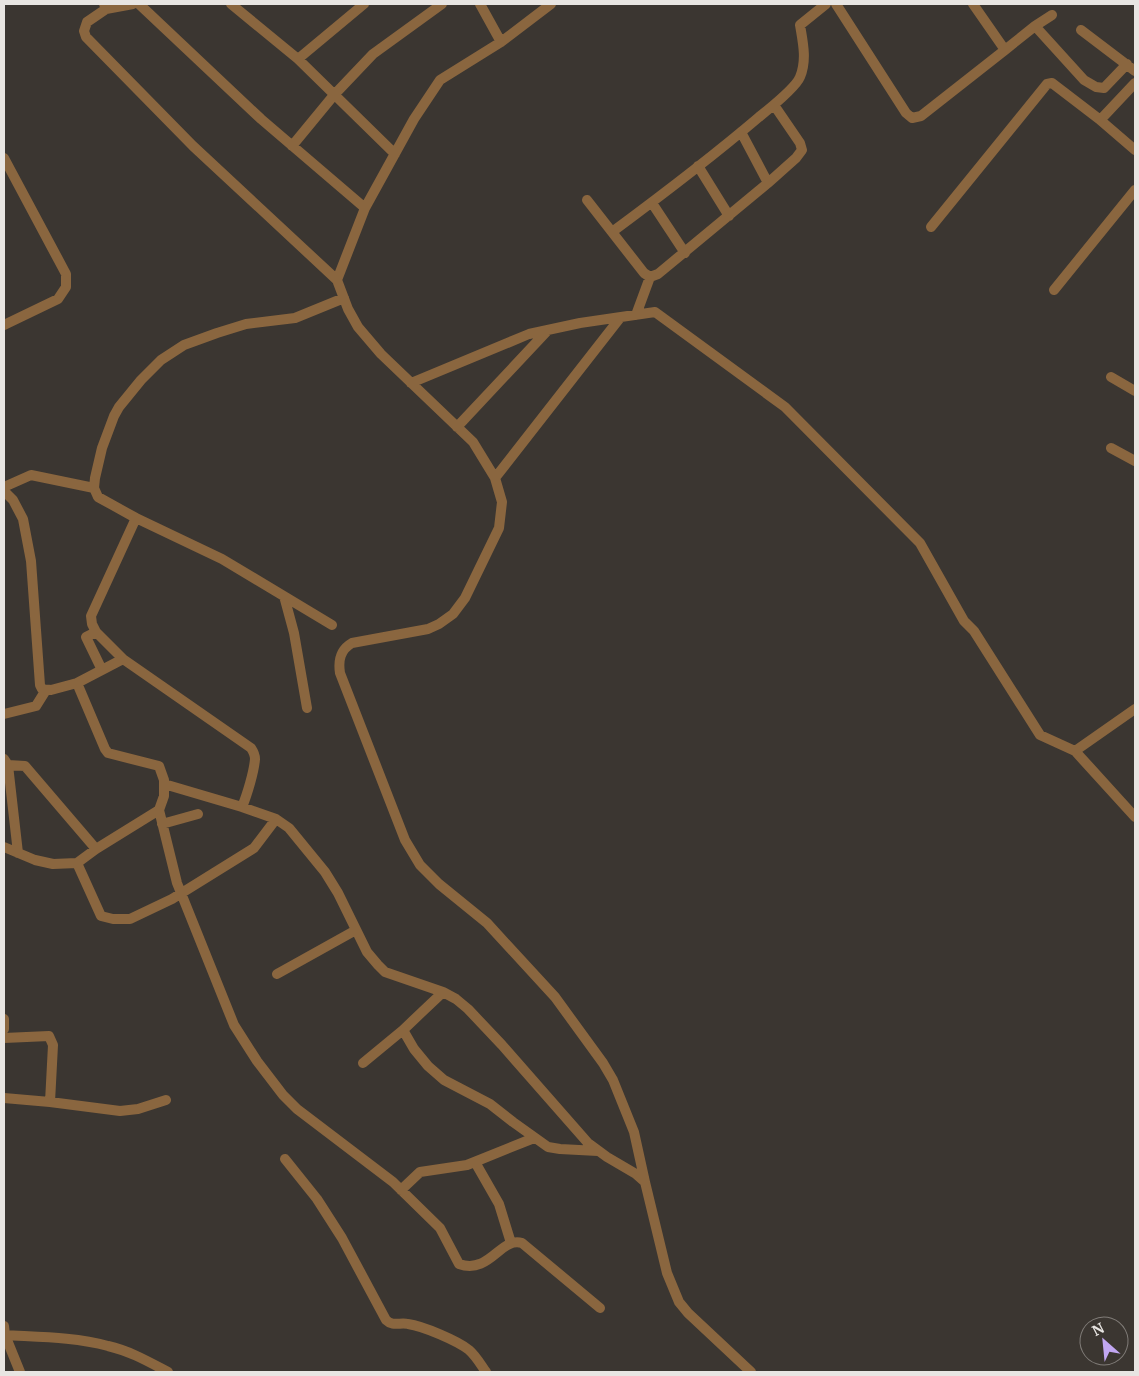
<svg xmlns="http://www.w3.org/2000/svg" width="1139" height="1376" font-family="Merriweather,serif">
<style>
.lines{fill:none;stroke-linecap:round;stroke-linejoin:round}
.minor{stroke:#8a663f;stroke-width:10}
</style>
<rect width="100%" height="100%" fill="#3b3631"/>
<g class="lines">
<!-- minor -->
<path class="minor" d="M 104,4 L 106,9 L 87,22 L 84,31 L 86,37 L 193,146 L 337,280
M 139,4 L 261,119 L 365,208
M 231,4 L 298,59 L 395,154
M 480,4 L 501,42
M 551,4 L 501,42 L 440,80 L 414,119 L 365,208 L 337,280 L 348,309 L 358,327 L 381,354 L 473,442 L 495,478 L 502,502 L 499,528 L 465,598 L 453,614 L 439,624 L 428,629 L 352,643 C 340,650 338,660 340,673 L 405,840 L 420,865 L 439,884 L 487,923 L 555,997 L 603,1063 L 613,1080 L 634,1132 L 645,1182 L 667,1273 L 679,1302 L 688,1313 L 751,1372
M 836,4 L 906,113 L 912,118 L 921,116 L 1005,50
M 973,4 L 1005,50 L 1035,26 L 1052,15
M 106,9 L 133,4
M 1035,26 L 1084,80 L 1096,87 L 1104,88 L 1127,64
M 1081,30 L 1135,71
M 298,59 L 364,4
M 1099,119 L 1135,150
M 741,132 L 768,183
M 292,146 L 334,95 L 373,54 L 442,4
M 4,158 L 66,274 L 66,287 L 58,299 L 4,325
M 698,166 L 729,216
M 587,200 L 644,273 L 650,277 L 658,274 L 768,183 L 796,158 L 802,150 L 800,143 L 774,105
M 652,203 L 685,253
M 931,227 L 1047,84 L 1052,83 L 1099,119 L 1103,117 L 1135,83
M 612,232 C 662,195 712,157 759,117 C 769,109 796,87 800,77 C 807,60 803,43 800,25 L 826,4
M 1054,290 L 1135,190
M 636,315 L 650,277
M 1111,377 L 1135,391
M 411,383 L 529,334 L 580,323 L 655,312 L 785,407 L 920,543 L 964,621 L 974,631 L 1040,735 L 1075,751
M 457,427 L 548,330
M 1111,448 L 1135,461
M 495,478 L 620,318
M 4,487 L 31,475 L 94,488
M 4,491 L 13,500 L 23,519 L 31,561 L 40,685 L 42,689 L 51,690 L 77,683 L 105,749 L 108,753 L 159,766 L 164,780 L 164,796 L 159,810 L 96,849 L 77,863 L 53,864 L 35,860 L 4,847
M 136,518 L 91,616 L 92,624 L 96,632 L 123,659 L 251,748 C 253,751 255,754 255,759 C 254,772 247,795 242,807
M 284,596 L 294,633 L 307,708
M 332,625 L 222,559 L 136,518 L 98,497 L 94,488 L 95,478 L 102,448 L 114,416 L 119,407 L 141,380 L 161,360 L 184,345 L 217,333 L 246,324 L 295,318 L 344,298
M 96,632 L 86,637 L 102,670
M 77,683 L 123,659
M 1135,709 L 1075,751 L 1135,817
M 4,714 L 36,706 L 46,690
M 4,759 L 8,765 L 18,853
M 8,765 L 25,766 L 96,849
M 164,784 L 242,807 L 276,819 L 289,828 L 325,872 L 338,893 L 367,952 L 378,965 L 385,972 L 443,992 L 456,999 L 468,1009 L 502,1045 L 588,1143 L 607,1157 L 636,1174 L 645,1182
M 159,810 L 177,883 L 234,1025 L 257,1061 L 283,1095 L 297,1109 L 393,1182 L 440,1228 L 459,1264 C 490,1275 501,1236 522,1243 L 600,1308
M 162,824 L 198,814
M 77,863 L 101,916 L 113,919 L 130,919 L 172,899 L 254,848 L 276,819
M 277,974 L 356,930
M 4,1019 L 4,1029
M 403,1030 L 414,1049 L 428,1066 L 444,1080 L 490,1104 L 513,1122 L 548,1147 L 560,1149 L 598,1151
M 4,1038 L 49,1036 L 53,1045 L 50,1102
M 363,1063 L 403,1030 L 443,992
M 4,1098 L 50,1102 L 120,1111 L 138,1109 L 166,1100
M 285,1159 L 317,1199 L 342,1238 L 386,1320 C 393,1327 400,1322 408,1324 C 423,1326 458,1341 469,1350 C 476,1356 481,1365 486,1372
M 475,1162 L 499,1204 L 511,1243
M 401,1190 L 420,1172 L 467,1165 L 534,1138
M 4,1326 L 5,1335 L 20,1372
M 5,1335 C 39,1337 75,1337 108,1346 C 130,1351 149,1362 168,1372"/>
</g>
<!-- border -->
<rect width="1139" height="1376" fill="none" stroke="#e8e5e2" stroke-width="10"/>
<!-- north arrow -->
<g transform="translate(1104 1341) rotate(333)"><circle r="24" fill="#3b3631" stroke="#807c78"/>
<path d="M0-4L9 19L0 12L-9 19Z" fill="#c2a7f2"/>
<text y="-8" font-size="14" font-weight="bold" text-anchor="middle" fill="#e8e5e2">N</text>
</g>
</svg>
